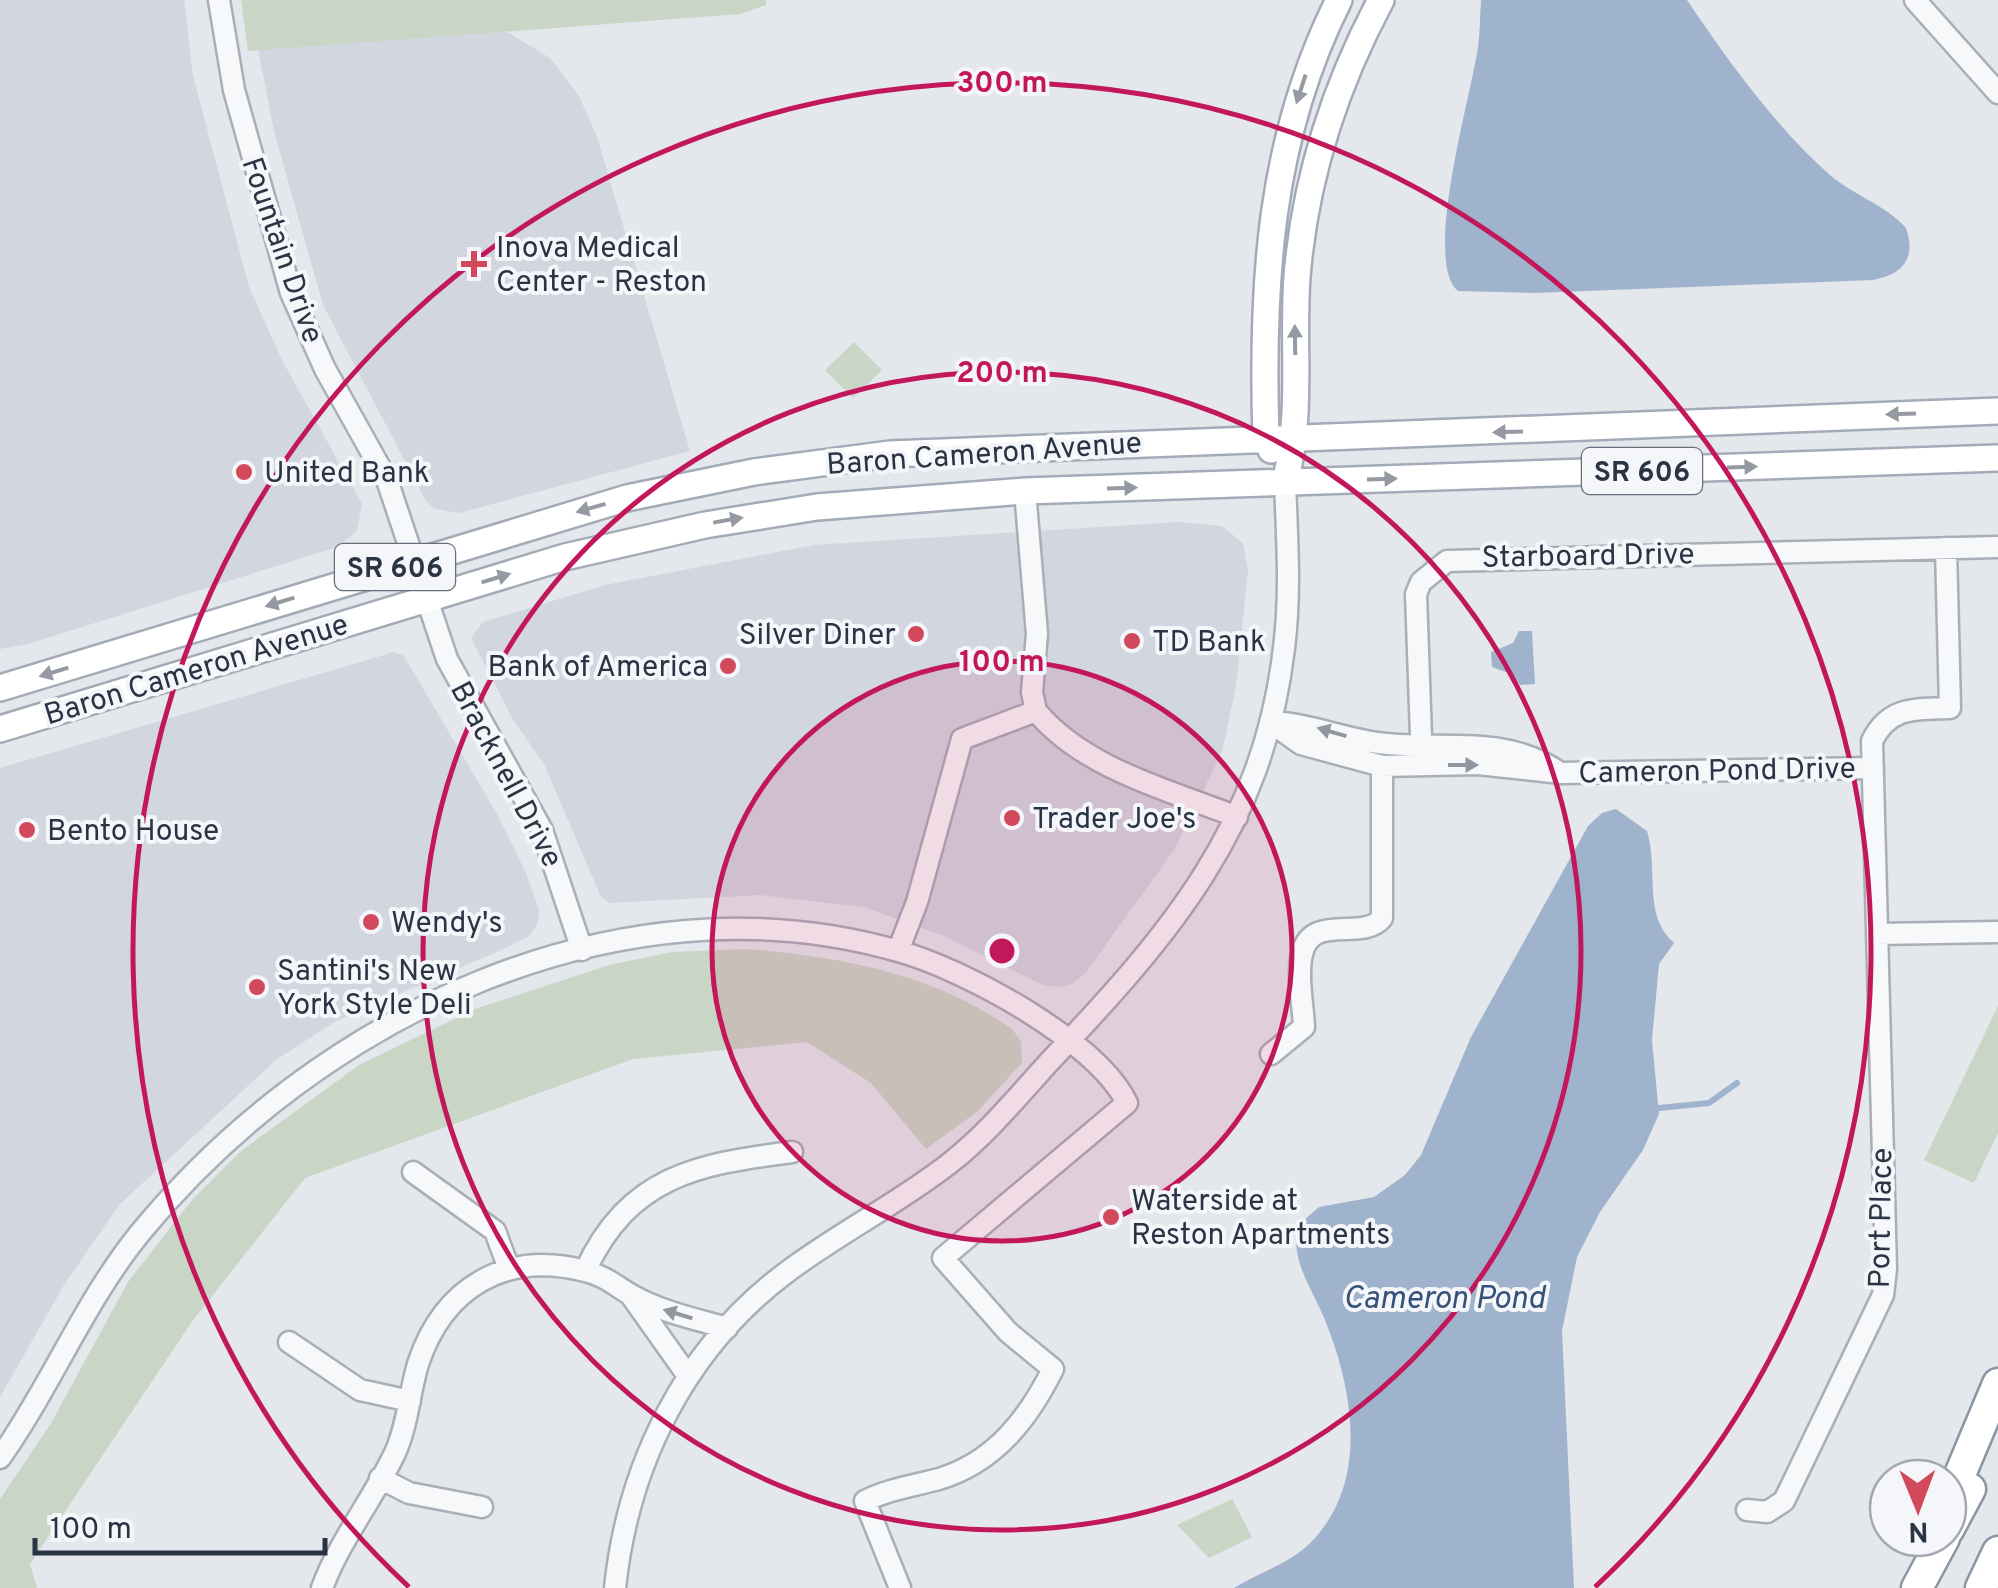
<svg xmlns="http://www.w3.org/2000/svg" width="1998" height="1588" font-family="Overpass,sans-serif">
<style>
.built{fill:#d2d6de}
.green{fill:#c9d6c5}
.water{fill:#9fb4cc}
.lines{fill:none;stroke-linecap:round;stroke-linejoin:round}
.stream{stroke:#9fb4cc;stroke-width:6}
.minor-casing{stroke:#a9aeb7;stroke-width:25}
.major-casing{stroke:#a3abb8;stroke-width:30}
.highway-casing{stroke:#8b94a3;stroke-width:35}
.minor{stroke:#f7f8fa;stroke-width:20}
.major{stroke:#fff;stroke-width:25}
.highway{stroke:#fff;stroke-width:30}
.oneway{fill:#959aa2}
.oneway2{fill:#9196a0}
.ring{fill:none;stroke:#c2185b;stroke-width:5}
.poi-dot{fill:#d1495b;stroke:#f4f6f9;stroke-width:4}
.labels{text-anchor:middle;stroke-width:8;stroke-linejoin:round;paint-order:stroke}
.shield{fill:#f4f6f9;stroke:#676e7b;stroke-width:2.5}
.shield-label{font-size:28px;font-weight:bold;fill:#2b3445}
.poi-label{font-size:30px;fill:#2b3445;stroke:#f4f6f9;text-anchor:start}
.street-label{font-size:30px;fill:#2b3445;stroke:#f4f6f9}
.water-label{font-size:32px;font-style:italic;fill:#34527a;stroke:#f4f6f9}
.centre{fill:#c2185b;stroke:#f4f6f9;stroke-width:5}
.ring-label{font-size:30px;text-anchor:middle;font-weight:bold;fill:#c2185b;stroke:#f4f6f9;stroke-width:8;stroke-linejoin:round;paint-order:stroke}
</style>
<rect width="100%" height="100%" fill="#e4e7ec"/>
<!-- built -->
<path class="built" d="M 0,0 L 184,0 L 193,76 L 249,287 L 282,360 L 362,504 L 357,531 L 337,547 L 28,644 L 0,649 Z
M 434,17 L 509,33 L 550,58 L 579,96 L 597,137 L 690,451 L 459,513 L 435,509 L 426,501 L 323,305 L 274,131 L 255,33 Z
M 1178,522 L 1222,526 L 1243,543 L 1248,571 L 1236,686 L 1222,752 L 1174,850 L 1086,972 L 1072,984 L 1059,987 L 1043,985 L 944,936 L 864,907 L 760,895 L 609,903 L 601,897 L 545,766 L 512,718 L 471,638 L 483,622 L 605,585 L 814,545 Z
M 394,652 L 404,656 L 497,814 L 526,873 L 539,910 L 537,925 L 529,936 L 499,951 L 336,1021 L 276,1060 L 119,1205 L 64,1285 L 0,1397 L 0,768 Z"/>
<!-- green -->
<path class="green" d="M 241,0 L 766,0 L 766,5 L 740,14 L 248,51 Z
M 854,342 L 882,370 L 853,398 L 825,370 Z
M 748,949 C 841,957 936,974 1013,1030 L 1021,1042 L 1022,1063 L 978,1111 L 926,1149 L 871,1083 L 807,1042 L 633,1059 L 305,1178 L 191,1323 L 30,1564 L 37,1588 L 0,1588 L 0,1499 L 50,1425 L 128,1282 L 192,1200 L 241,1151 L 359,1065 L 475,1009 L 609,965 L 672,952 Z
M 1998,1006 L 1998,1133 L 1974,1183 L 1924,1160 Z
M 1232,1499 L 1252,1537 L 1209,1558 L 1177,1525 Z"/>
<!-- water -->
<path class="water" d="M 1481,0 L 1687,0 C 1729,62 1774,125 1830,175 C 1853,195 1886,205 1906,228 C 1916,258 1904,274 1873,280 L 1535,293 L 1458,291 C 1422,262 1472,92 1478,47 C 1480,32 1480,16 1481,0 Z
M 1519,631 L 1532,631 L 1535,684 L 1520,685 L 1514,675 L 1492,667 L 1491,652 L 1513,643 Z
M 1616,809 L 1647,831 C 1659,870 1642,915 1674,943 L 1659,964 L 1652,1040 L 1659,1114 L 1643,1150 L 1600,1212 L 1577,1257 L 1562,1331 L 1574,1588 L 1234,1588 C 1260,1572 1292,1563 1313,1540 C 1371,1479 1352,1383 1322,1313 C 1308,1282 1292,1261 1297,1226 L 1319,1207 L 1374,1197 L 1405,1175 L 1421,1155 L 1471,1037 L 1588,826 L 1602,813 Z"/>
<g class="lines">
<!-- stream -->
<path class="stream" d="M 1659,1108 L 1709,1103 L 1737,1083"/>
<defs>
<path id="minor" d="M 219,0 L 234,90 L 291,293 L 325,369 L 387,480 L 447,659 L 542,830 L 582,950
M 1915,0 L 1998,93
M 1025,491 L 1037,634 L 1032,692 L 1036,711
M 1270,722 L 1301,744 L 1382,766 L 1478,764 L 1561,773 L 1873,768
M 1272,722 C 1307,724 1337,736 1371,742 C 1438,753 1500,732 1559,772
M 1422,765 L 1416,594 L 1421,582 L 1447,561 L 1998,547
M 1877,934 L 1998,932
M 898,951 L 917,902 L 962,739 L 1036,711 C 1084,769 1169,790 1237,817
M 1271,1054 L 1304,1027 C 1303,1005 1297,976 1302,954 C 1311,912 1363,942 1382,918 L 1382,766
M 413,1172 L 495,1231 L 509,1269
M 585,1271 C 629,1176 697,1164 792,1152
M 632,1297 L 688,1376
M 289,1342 L 360,1390 L 410,1401
M 0,1458 C 51,1386 84,1302 140,1233 C 317,1017 619,871 898,951 C 964,969 1097,1041 1127,1103 L 943,1258 L 1008,1332 L 1053,1369 C 1028,1419 995,1462 939,1479 C 913,1486 889,1489 865,1501 L 900,1588
M 380,1478 L 409,1493 L 482,1507
M 1747,1510 L 1767,1512 L 1784,1501 L 1883,1295 L 1886,1269 L 1872,741 C 1889,706 1916,709 1950,708 L 1946,548
M 322,1588 C 340,1540 373,1499 395,1453 C 408,1424 409,1394 418,1364 C 443,1288 505,1250 585,1271 C 604,1275 617,1287 633,1296 C 662,1312 695,1319 727,1328
M 615,1588 C 628,1464 685,1348 787,1272 C 839,1233 899,1203 950,1163 C 988,1133 1018,1096 1051,1060 C 1169,935 1263,828 1284,648 C 1291,594 1287,537 1285,482"/>
<path id="major" d="M 1271,450 L 1266,438 C 1261,285 1269,139 1339,0
M 1285,482 C 1303,412 1292,348 1297,277 C 1305,178 1335,86 1381,0
M 0,688 L 627,498 L 754,472 L 890,454 L 1998,411
M 0,729 L 565,557 L 705,525 L 817,507 L 1025,491 L 1998,458"/>
<path id="highway" d="M 1948,1503 L 1998,1384
M 1948,1530 L 1970,1489
M 1917,1588 L 1944,1538
M 1981,1588 L 1998,1552"/>
</defs>
<!-- minor casing -->
<use href="#minor" class="minor-casing"/>
<!-- major casing -->
<use href="#major" class="major-casing"/>
<!-- highway casing -->
<use href="#highway" class="highway-casing"/>
<!-- minor -->
<use href="#minor" class="minor"/>
<!-- major -->
<use href="#major" class="major"/>
<!-- highway -->
<use href="#highway" class="highway"/>
</g>
<!-- one-way arrows -->
<defs><path id="oneway-solid" d="M-6-.8H1V-3.2L6.5 0L1 3.2V.8H-6Z" transform="scale(2.5)"/></defs>
<g class="oneway">
<use href="#oneway-solid" transform="translate(1301 89) rotate(108)"/>
<use href="#oneway-solid" transform="translate(1295 340) rotate(-91)"/>
<use href="#oneway-solid" transform="translate(1901 414) rotate(178)"/>
<use href="#oneway-solid" transform="translate(1508 432) rotate(178)"/>
<use href="#oneway-solid" transform="translate(1742 467) rotate(-2)"/>
<use href="#oneway-solid" transform="translate(1382 479) rotate(-2)"/>
<use href="#oneway-solid" transform="translate(1122 488) rotate(-2)"/>
<use href="#oneway-solid" transform="translate(591 508) rotate(164)"/>
<use href="#oneway-solid" transform="translate(728 520) rotate(-10)"/>
<use href="#oneway-solid" transform="translate(496 578) rotate(-17)"/>
<use href="#oneway-solid" transform="translate(280 602) rotate(163)"/>
<use href="#oneway-solid" transform="translate(54 672) rotate(163)"/>
</g>
<g class="oneway2">
<use href="#oneway-solid" transform="translate(1332 732) rotate(-164)"/>
<use href="#oneway-solid" transform="translate(1463 765)"/>
<use href="#oneway-solid" transform="translate(678 1314) rotate(-163)"/>
</g>
<!-- distance rings -->
<circle cx="1002" cy="951" r="290" fill="#c2185b" fill-opacity=".12"/>
<g class="ring">
<circle cx="1002" cy="951" r="290"/>
<circle cx="1002" cy="951" r="579"/>
<path d="M409 1587A869 869 0 1 1 1595 1587"/>
</g>
<!-- markers -->
<g class="poi-dot">
<path d="M469 249h10v10h10v10h-10v10h-10v-10h-10v-10h10z"/>
<circle cx="244" cy="472" r="10"/>
<circle cx="916" cy="634" r="10"/>
<circle cx="1132" cy="641" r="10"/>
<circle cx="728" cy="666" r="10"/>
<circle cx="1012" cy="818" r="10"/>
<circle cx="27" cy="830" r="10"/>
<circle cx="371" cy="922" r="10"/>
<circle cx="257" cy="987" r="10"/>
<circle cx="1111" cy="1217" r="10"/>
</g>
<g class="labels">
<!-- shield labels -->
<g class="shield">
<rect x="1582" y="448" width="120" height="46" rx="8"/>
<rect x="335" y="544" width="120" height="46" rx="8"/>
</g>
<g class="shield-label">
<text x="1642" y="481">SR 606</text>
<text x="395" y="577">SR 606</text>
</g>
<!-- poi labels -->
<g class="poi-label">
<text x="496" y="257">Inova Medical<tspan x="496" dy="34">Center - Reston</tspan></text>
<text x="264" y="482">United Bank</text>
<text x="896" y="644" text-anchor="end">Silver Diner</text>
<text x="1152" y="651">TD Bank</text>
<text x="708" y="676" text-anchor="end">Bank of America</text>
<text x="1032" y="828">Trader Joe's</text>
<text x="47" y="840">Bento House</text>
<text x="391" y="932">Wendy's</text>
<text x="277" y="980">Santini's New<tspan x="277" dy="34">York Style Deli</tspan></text>
<text x="1131" y="1210">Waterside at<tspan x="1131" dy="34">Reston Apartments</tspan></text>
</g>
<!-- street labels -->
<g class="street-label">
<text transform="translate(283 250) rotate(71)" y="10">Fountain Drive</text>
<text transform="translate(984 453) rotate(-4)" y="10">Baron Cameron Avenue</text>
<text transform="translate(1588 555) rotate(-1)" y="10">Starboard Drive</text>
<text transform="translate(196 669) rotate(-17)" y="10">Baron Cameron Avenue</text>
<text transform="translate(1717 770) rotate(-1)" y="10">Cameron Pond Drive</text>
<text transform="translate(507 774) rotate(62)" y="10">Bracknell Drive</text>
<text transform="translate(1880 1218) rotate(-89)" y="10">Port Place</text>
</g>
<!-- water labels -->
<g class="water-label">
<text x="1444" y="1308">Cameron Pond</text>
</g>
</g>
<circle cx="1002" cy="951" r="15" class="centre"/>
<g class="ring-label">
<text x="1002" y="92">300 m</text>
<text x="1002" y="382">200 m</text>
<text x="1002" y="671">100 m</text>
</g>
<!-- north arrow -->
<g transform="translate(1918 1508) rotate(179)"><circle r="48" fill="#f4f6f9" stroke="#a4a8b1" stroke-width="2.5"/>
<path d="M0-8L18 38L0 25L-18 38Z" fill="#d1495b"/>
<text y="-15" font-size="28" font-weight="bold" text-anchor="middle" fill="#2b3445">N</text>
</g>
<!-- scale -->
<path d="M35 1538v15h290v-15" fill="none" stroke="#2b3445" stroke-width="5"/>
<text x="50" y="1538" font-size="30" fill="#2b3445" stroke="#f4f6f9" stroke-width="8" paint-order="stroke">100 m</text>
</svg>
